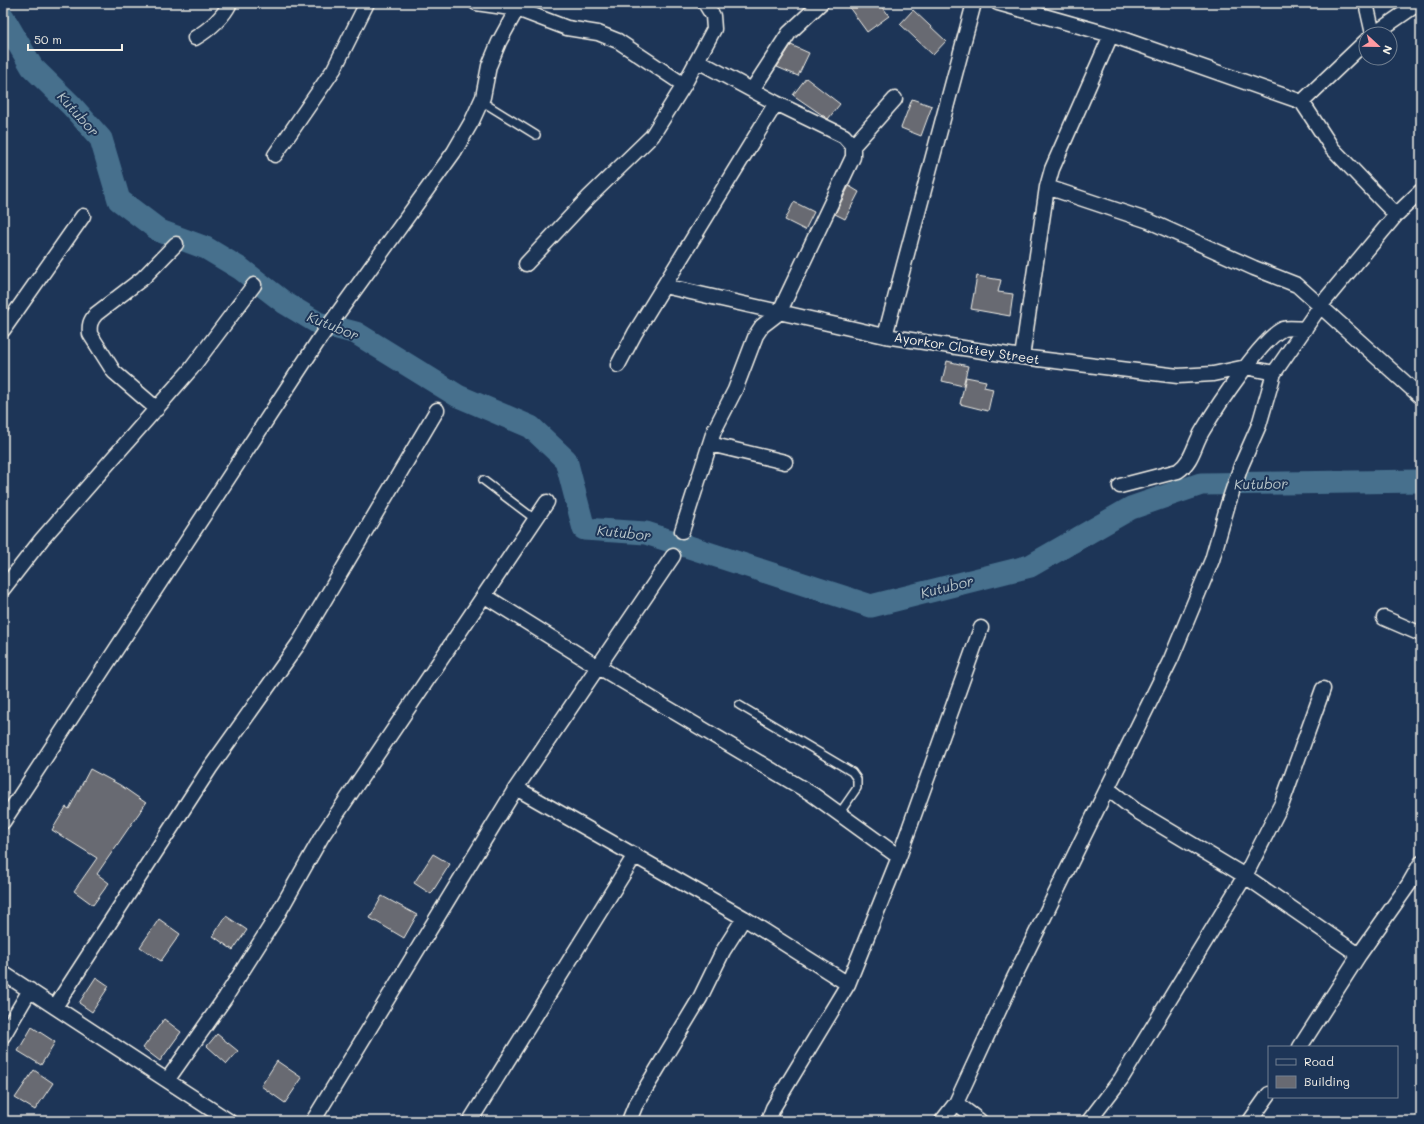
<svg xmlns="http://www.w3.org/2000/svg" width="1424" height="1124" font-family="Mali,sans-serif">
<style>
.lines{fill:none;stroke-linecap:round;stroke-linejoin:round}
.river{stroke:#46708d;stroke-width:23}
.building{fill:#686a72;stroke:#f4f1e8}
.lane-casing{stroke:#f4f1e8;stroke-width:10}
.street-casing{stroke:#f4f1e8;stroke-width:17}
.lane{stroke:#1d3557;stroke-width:7}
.street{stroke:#1d3557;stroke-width:14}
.labels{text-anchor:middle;stroke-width:4;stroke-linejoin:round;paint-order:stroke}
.street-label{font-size:13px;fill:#f4f1e8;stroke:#1d3557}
.water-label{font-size:14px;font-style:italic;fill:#b7c4c8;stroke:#1d3557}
</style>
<rect width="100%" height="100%" fill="#1d3557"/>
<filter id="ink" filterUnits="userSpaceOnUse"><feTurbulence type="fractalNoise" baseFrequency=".025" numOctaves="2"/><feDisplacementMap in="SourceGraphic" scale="8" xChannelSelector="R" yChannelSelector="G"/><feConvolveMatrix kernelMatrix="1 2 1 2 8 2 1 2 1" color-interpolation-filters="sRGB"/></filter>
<g filter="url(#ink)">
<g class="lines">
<!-- river -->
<path class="river" d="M 3,17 L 32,67 L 71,105 L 101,139 L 119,200 L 160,231 L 206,248 L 241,269 L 285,303 L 318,323 L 356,333 L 458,396 L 531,427 L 566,460 L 584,529 L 646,533 L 871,606 L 1030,566 L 1131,508 L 1201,484 L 1421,481"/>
</g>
<!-- building -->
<path class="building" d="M 846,3 L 880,3 L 889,16 L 867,32 Z
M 913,10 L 946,41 L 933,55 L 900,24 Z
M 791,45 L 809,53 L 798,76 L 777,67 Z
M 806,78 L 840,104 L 828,119 L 793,95 Z
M 912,99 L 932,106 L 921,136 L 901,128 Z
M 849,186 L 859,192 L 845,219 L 835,214 Z
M 794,202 L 814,212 L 805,230 L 785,220 Z
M 977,276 L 1001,280 L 998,292 L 1013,294 L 1010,316 L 971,309 Z
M 947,361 L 968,366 L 963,386 L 942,381 Z
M 966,377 L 986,381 L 984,387 L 993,389 L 988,411 L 960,404 Z
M 90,769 L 120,785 L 146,803 L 97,874 L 109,883 L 93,905 L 74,891 L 97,858 L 52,830 L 66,807 L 69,809 Z
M 433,854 L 450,864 L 431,894 L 414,883 Z
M 382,896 L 417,915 L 404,938 L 370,918 Z
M 226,916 L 247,930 L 233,950 L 213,936 Z
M 159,919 L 180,934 L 161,961 L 140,947 Z
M 96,977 L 109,986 L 92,1012 L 79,1003 Z
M 164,1019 L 181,1032 L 160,1061 L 143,1048 Z
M 32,1027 L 55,1042 L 41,1065 L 18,1051 Z
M 217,1034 L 238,1051 L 227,1064 L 207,1046 Z
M 277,1061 L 302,1078 L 285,1103 L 261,1086 Z
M 34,1070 L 53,1083 L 35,1110 L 15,1098 Z"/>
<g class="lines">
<defs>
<path id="lane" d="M 481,101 L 536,135
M 483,480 L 536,520
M 739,705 L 852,772 L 857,779 L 857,788 L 839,814"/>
<path id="street" d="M 476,3 L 517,9 L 567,28 L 598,33 L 618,41 L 684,85
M 998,3 L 1111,35 L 1302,102 L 1332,148 L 1396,215
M 1366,3 L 1373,34
M 1374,34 L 1419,3
M 195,38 C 210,29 222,19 230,3
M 752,90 L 789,33 L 821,3
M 1302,102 L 1366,41
M 853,146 L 895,99
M 275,155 L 334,69 L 367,3
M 1047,187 L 1149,221 L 1254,268 L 1297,285 L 1421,397
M 526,264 L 589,197 L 652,136 L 684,85 L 714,29 L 713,16 L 705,3
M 664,286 L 885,336 L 1022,357 L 1178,376 L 1213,374 L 1246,367 L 1274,373
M 3,330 L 83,216
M 885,336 L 974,3
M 1022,357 L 1047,187 L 1052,169 L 1111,35
M 618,365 L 635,333 L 776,103
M 157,409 L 114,372 L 90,334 C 89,325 90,321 96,314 L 143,278 L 176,244
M 710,444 L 785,462
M 1120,486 L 1178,471 C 1193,461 1194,444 1203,430 C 1216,408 1262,338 1283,329 C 1289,327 1298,329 1305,329
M 682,531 L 714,431 L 735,390 L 756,335 L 762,326 L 779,313 L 853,157 L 853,146 L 844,136 L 776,103 L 698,61
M 3,589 L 42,539 L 191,369 L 254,285
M 485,596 L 587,660 L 812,794 L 899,857
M 1384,618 L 1421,634
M 516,788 L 744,918 L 848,984
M 1108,789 L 1135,810 L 1245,876 L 1359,955
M 3,822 L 320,338 L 454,152 L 472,121 L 483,97 L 489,66 L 499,42 L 517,9
M 3,973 L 229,1121
M 55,1007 L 210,768 L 299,643 L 437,410
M 3,1036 L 30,990
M 1300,1047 L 1359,955 L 1409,884 L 1421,863
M 168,1079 L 225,998 L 275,919 L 322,836 L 547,502
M 956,1103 L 980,1121
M 313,1121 L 516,788 L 673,556
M 470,1121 L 635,855
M 629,1121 L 635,1106 L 700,998 L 723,951 L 744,918
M 768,1121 L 773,1108 L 848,984 L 899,857 L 981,628
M 942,1121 L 956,1103 L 1013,980 L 1171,659 L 1212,560 L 1228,504 L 1241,466 L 1259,425 L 1274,373 L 1321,305 L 1396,215 L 1421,191
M 1089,1121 L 1121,1079 L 1245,876 L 1282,803 L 1323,689
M 1250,1121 L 1269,1094"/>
</defs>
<!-- lane casing -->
<use href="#lane" class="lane-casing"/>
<!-- street casing -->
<use href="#street" class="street-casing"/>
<!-- lane -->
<use href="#lane" class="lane"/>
<!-- street -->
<use href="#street" class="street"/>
</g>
</g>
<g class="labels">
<!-- street labels -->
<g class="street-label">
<text transform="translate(967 348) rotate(9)" y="5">Ayorkor Clottey Street</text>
</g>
<!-- water labels -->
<g class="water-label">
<text transform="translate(78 114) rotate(48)" y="5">Kutubor</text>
<text transform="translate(333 326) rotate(22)" y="5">Kutubor</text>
<text transform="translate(1261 484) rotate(-1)" y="5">Kutubor</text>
<text transform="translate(624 533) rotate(6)" y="5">Kutubor</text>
<text transform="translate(947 587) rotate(-14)" y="5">Kutubor</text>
</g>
</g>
<!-- margin -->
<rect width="1424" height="1124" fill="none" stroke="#1d3557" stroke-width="16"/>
<rect x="8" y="8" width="1408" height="1108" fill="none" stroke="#f4f1e8" stroke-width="1.5" filter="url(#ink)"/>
<!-- legend -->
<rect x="1268" y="1046" width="130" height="52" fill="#1d3557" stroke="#738091"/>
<rect x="1276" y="1059" width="20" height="6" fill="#1d3557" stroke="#738091"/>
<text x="1304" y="1066" font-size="12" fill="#f4f1e8">Road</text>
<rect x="1276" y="1076" width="20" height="12" fill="#686a72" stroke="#738091"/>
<text x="1304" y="1086" font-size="12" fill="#f4f1e8">Building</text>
<!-- north arrow -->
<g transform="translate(1378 46) rotate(112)"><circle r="19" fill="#1d3557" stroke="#738091"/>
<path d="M0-3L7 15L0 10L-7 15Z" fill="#ff9aa2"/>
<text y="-6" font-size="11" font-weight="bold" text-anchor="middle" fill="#f4f1e8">N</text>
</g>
<!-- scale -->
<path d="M28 44v6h94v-6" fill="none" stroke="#f4f1e8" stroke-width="2"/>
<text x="34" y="44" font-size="12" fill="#f4f1e8" stroke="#1d3557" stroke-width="3" paint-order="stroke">50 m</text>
</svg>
